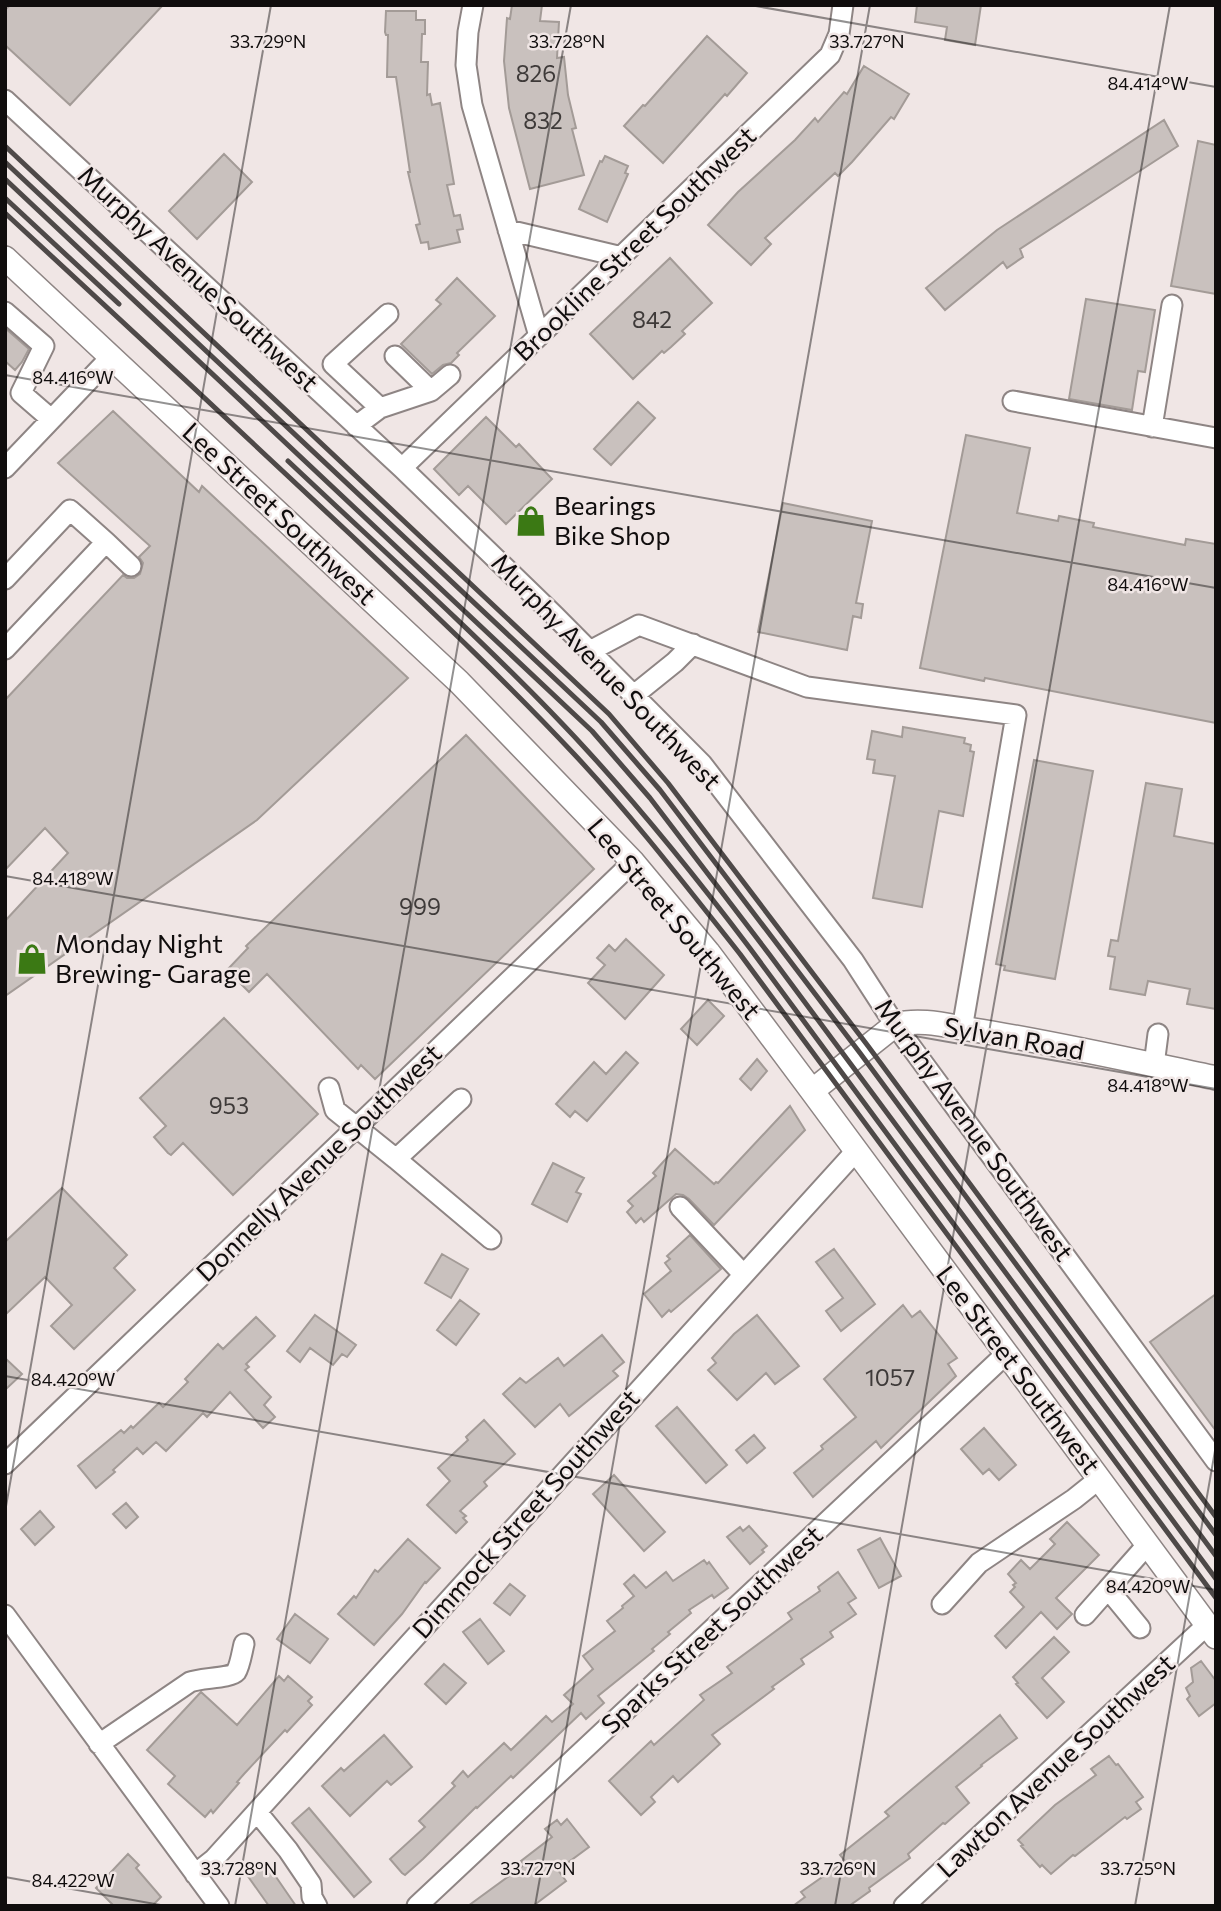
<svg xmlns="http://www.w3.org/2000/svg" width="1221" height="1911" font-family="Commissioner,sans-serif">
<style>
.building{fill:#c9c1be;stroke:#a39b97;stroke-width:2}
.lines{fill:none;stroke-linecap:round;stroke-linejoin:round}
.minor-casing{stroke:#8e8584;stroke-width:23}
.major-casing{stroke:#8e8584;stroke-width:26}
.minor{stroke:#fff;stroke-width:19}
.major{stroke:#fff;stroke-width:23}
.rail{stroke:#4e4948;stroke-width:5}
.ticks{fill:none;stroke:#100d0d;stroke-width:2;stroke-opacity:0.45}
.labels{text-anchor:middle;stroke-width:5;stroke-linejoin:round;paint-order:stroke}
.number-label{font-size:23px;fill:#3e3a39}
.street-label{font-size:26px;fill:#100d0d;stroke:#f0e6e5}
.poi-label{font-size:26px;fill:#100d0d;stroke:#f0e6e5;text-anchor:start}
.ticks-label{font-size:18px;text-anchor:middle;fill:#100d0d;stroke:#f0e6e5;stroke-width:5;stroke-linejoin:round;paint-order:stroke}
</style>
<rect width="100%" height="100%" fill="#f0e6e5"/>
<!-- building -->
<path class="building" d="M 10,5 L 163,5 L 70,105 L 5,45 L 5,10 Z
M 512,5 L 542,5 L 540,21 L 559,22 L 557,58 L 564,57 L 568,95 L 576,128 L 572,129 L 584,175 L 530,189 L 509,108 L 504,61 L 507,18 L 510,19 Z
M 917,5 L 981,5 L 975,45 L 945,40 L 947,27 L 915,22 Z
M 386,11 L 416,11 L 416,20 L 425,20 L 425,34 L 422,34 L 421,62 L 428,62 L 427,95 L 430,94 L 432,105 L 440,103 L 454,184 L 447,185 L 454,216 L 460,215 L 463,229 L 457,230 L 460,242 L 429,249 L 428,242 L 421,243 L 416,225 L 420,224 L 408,172 L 410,172 L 396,77 L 387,77 L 388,35 L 386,35 L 385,32 Z
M 707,36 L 747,73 L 727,96 L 725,94 L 663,163 L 624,126 L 643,105 L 645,106 Z
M 864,66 L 909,94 L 894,119 L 891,117 L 852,162 L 838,176 L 835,173 L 765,238 L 771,244 L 751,265 L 708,225 L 738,192 L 795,140 L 815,118 L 818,122 L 844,92 L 847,94 Z
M 1164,120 L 1178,146 L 1020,249 L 1023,257 L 1007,268 L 1003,262 L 945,310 L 926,288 L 997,230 Z
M 1198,141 L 1216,145 L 1216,294 L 1171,286 Z
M 224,154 L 252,182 L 197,239 L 169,211 Z
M 605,156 L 628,166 L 625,173 L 628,174 L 607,222 L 579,209 L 600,161 L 602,162 Z
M 670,258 L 712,303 L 682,331 L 685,334 L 671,347 L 664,353 L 662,351 L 633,379 L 590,334 Z
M 457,278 L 495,316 L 457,353 L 459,355 L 451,363 L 443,365 L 432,374 L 401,344 L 441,304 L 436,300 Z
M 1086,299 L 1155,310 L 1145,372 L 1138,371 L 1132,410 L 1069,399 Z
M 5,328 L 29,349 L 22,362 L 15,370 L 5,361 Z
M 638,402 L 655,418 L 611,465 L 594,449 Z
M 113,411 L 199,492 L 202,486 L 408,678 L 257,820 L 5,996 L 5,921 L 68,853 L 45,828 L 5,870 L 5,700 L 123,575 L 127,578 L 134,578 L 140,574 L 143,563 L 139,557 L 150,546 L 58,463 Z
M 486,417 L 516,447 L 519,444 L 552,479 L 506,524 L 468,486 L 459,495 L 434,469 Z
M 966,435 L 1030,448 L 1017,513 L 1058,521 L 1059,516 L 1094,523 L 1093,527 L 1185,545 L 1186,539 L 1216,544 L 1216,723 L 985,678 L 984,681 L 920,668 Z
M 783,503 L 872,521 L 856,603 L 863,604 L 861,618 L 853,616 L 847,650 L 758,632 Z
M 903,727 L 965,738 L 964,743 L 971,745 L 970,751 L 974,752 L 963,816 L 939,811 L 922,907 L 873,898 L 895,776 L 873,773 L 875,760 L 867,759 L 872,731 L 902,737 Z
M 466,735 L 594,869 L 375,1079 L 361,1065 L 358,1069 L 267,974 L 249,992 L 230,973 L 231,972 L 228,969 L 248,948 L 246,946 Z
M 1034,760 L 1093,771 L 1055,979 L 1004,970 L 1005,966 L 996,964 Z
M 1146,783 L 1182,789 L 1174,836 L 1216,844 L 1216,1009 L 1187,1004 L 1190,989 L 1148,981 L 1145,995 L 1110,989 L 1115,957 L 1108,956 L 1111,940 L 1118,941 Z
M 626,939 L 664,975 L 625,1019 L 588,983 L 605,965 L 597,958 L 609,945 L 615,951 Z
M 708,1000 L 724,1016 L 697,1045 L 681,1029 Z
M 224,1018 L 318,1114 L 233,1195 L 183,1143 L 171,1155 L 168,1153 L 154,1137 L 166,1126 L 140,1098 Z
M 626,1052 L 638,1063 L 587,1121 L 575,1111 L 570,1117 L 556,1104 L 594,1062 L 606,1074 Z
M 757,1059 L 767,1071 L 751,1090 L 740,1079 Z
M 790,1106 L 805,1130 L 714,1225 L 689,1199 L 683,1195 L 676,1194 L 644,1222 L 641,1218 L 636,1223 L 627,1212 L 633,1206 L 628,1201 L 656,1176 L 653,1173 L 675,1149 L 714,1184 L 716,1182 L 718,1183 Z
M 553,1163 L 584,1178 L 576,1192 L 581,1194 L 567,1222 L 532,1204 Z
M 62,1188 L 127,1255 L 114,1268 L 135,1290 L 74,1349 L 51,1326 L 72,1305 L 45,1277 L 5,1315 L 5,1242 Z
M 690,1235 L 721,1269 L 671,1312 L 669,1310 L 662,1317 L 644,1294 L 671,1271 L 665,1263 L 670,1259 L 667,1256 Z
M 834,1249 L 875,1304 L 841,1331 L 826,1311 L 843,1298 L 816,1262 Z
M 442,1254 L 468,1269 L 451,1298 L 425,1283 Z
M 1216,1294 L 1216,1431 L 1150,1342 Z
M 460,1300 L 479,1314 L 456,1345 L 437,1330 Z
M 903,1305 L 912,1317 L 920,1311 L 957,1358 L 948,1364 L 956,1376 L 881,1448 L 876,1441 L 813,1497 L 794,1473 L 823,1449 L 821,1446 L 856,1417 L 824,1379 Z
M 315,1315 L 356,1345 L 347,1357 L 342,1354 L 333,1365 L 310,1348 L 300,1362 L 287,1351 Z
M 757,1315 L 799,1366 L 775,1384 L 766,1373 L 737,1400 L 708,1370 L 716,1363 L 712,1358 L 734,1334 Z
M 256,1317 L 275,1336 L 246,1364 L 249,1367 L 245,1370 L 271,1397 L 264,1405 L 275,1417 L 263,1428 L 230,1392 L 207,1417 L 203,1413 L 166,1451 L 156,1442 L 143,1454 L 137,1448 L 113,1470 L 115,1472 L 96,1488 L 78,1466 L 121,1430 L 124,1433 L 131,1426 L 133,1428 L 159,1403 L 163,1407 L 188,1382 L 185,1379 L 218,1344 L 223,1349 Z
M 602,1335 L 624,1362 L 613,1371 L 618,1376 L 569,1416 L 560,1404 L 535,1427 L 503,1394 L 520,1378 L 526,1383 L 558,1358 L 564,1366 Z
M 5,1358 L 22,1374 L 5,1390 Z
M 677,1407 L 727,1465 L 706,1483 L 656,1426 Z
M 484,1420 L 515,1454 L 484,1482 L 487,1486 L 460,1511 L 466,1516 L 463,1518 L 467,1522 L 456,1533 L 427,1505 L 450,1481 L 438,1468 L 468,1440 L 466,1437 Z
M 984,1428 L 1016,1465 L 999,1480 L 989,1469 L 983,1474 L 961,1449 Z
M 754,1435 L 765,1448 L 747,1463 L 736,1450 Z
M 614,1475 L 665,1532 L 644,1551 L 593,1494 Z
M 126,1503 L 138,1517 L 126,1528 L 113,1514 Z
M 40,1511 L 54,1527 L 35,1545 L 21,1529 Z
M 1067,1522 L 1099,1555 L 1056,1598 L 1072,1614 L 1057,1629 L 1041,1612 L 1006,1648 L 995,1636 L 1024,1607 L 1010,1592 L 1015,1587 L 1013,1585 L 1016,1583 L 1008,1574 L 1021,1560 L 1030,1569 L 1055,1544 L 1050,1539 Z
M 749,1526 L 767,1546 L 762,1550 L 764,1552 L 750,1564 L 727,1537 L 740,1527 L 743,1531 Z
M 880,1538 L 901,1576 L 879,1588 L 858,1550 Z
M 408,1539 L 440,1568 L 426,1583 L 425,1582 L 402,1614 L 374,1645 L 338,1614 L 354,1596 L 356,1598 L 375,1570 L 378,1572 Z
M 704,1560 L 707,1564 L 709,1562 L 728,1588 L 714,1598 L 712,1595 L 689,1610 L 691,1613 L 668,1632 L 670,1634 L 652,1649 L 654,1651 L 598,1696 L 604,1703 L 586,1719 L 581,1713 L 513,1778 L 511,1776 L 477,1808 L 476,1807 L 423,1859 L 405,1875 L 402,1873 L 390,1859 L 425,1827 L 419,1821 L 455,1786 L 452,1783 L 463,1771 L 468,1777 L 504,1743 L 511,1750 L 546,1716 L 552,1722 L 573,1704 L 564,1695 L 593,1669 L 583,1656 L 615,1631 L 607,1621 L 623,1608 L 622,1606 L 634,1596 L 624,1584 L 634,1575 L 646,1588 L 666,1572 L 673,1581 Z
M 838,1572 L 856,1598 L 848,1603 L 856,1614 L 830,1632 L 833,1637 L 801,1659 L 804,1664 L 772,1687 L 774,1689 L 712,1735 L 720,1744 L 678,1782 L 673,1776 L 651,1797 L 655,1802 L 641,1815 L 609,1781 L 651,1741 L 654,1745 L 704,1700 L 700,1695 L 732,1673 L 727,1667 L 792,1619 L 788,1613 L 820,1591 L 818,1587 Z
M 510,1584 L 525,1596 L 510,1615 L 494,1603 Z
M 295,1614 L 328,1639 L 310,1663 L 277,1639 Z
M 480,1619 L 504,1651 L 488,1664 L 463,1632 Z
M 1054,1637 L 1069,1652 L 1042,1678 L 1064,1702 L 1047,1718 L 1016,1684 L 1018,1683 L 1013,1677 Z
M 1201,1661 L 1216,1681 L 1216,1703 L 1199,1716 L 1187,1699 L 1190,1696 L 1186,1688 L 1193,1682 L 1191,1668 Z
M 444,1664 L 466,1683 L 446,1704 L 425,1684 Z
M 279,1676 L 284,1681 L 288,1676 L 312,1697 L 308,1701 L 312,1705 L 287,1732 L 285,1730 L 244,1774 L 237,1782 L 239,1783 L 213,1813 L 211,1810 L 205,1817 L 168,1784 L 175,1776 L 147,1750 L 201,1692 L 237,1725 Z
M 1000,1715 L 1017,1738 L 981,1765 L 982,1766 L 956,1787 L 969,1803 L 945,1824 L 943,1823 L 908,1854 L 910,1858 L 869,1888 L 870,1891 L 849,1906 L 793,1906 L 805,1897 L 801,1892 L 845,1861 L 840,1855 L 889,1816 L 885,1812 Z
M 384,1735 L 412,1767 L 391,1785 L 387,1781 L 350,1816 L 322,1786 L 341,1768 L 344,1771 Z
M 1109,1756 L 1116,1765 L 1118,1764 L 1143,1797 L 1136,1802 L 1141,1809 L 1127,1819 L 1125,1817 L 1075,1856 L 1073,1855 L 1051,1874 L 1042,1865 L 1040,1867 L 1021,1846 L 1023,1845 L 1018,1840 L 1055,1805 L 1096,1775 L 1091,1769 Z
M 309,1808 L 371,1882 L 354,1897 L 292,1823 Z
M 567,1819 L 589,1847 L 558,1870 L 566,1881 L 533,1906 L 468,1906 L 524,1865 L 521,1861 L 552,1837 L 545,1829 L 557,1820 L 561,1825 Z
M 128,1854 L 139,1865 L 136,1868 L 161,1897 L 152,1906 L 114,1906 L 96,1888 Z
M 265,1862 L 274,1874 L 296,1906 L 269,1906 L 247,1875 Z"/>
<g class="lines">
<defs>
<path id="minor" d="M 473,5 L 468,32 L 466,65 L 472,105 L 539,336
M 5,100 L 402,468 L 554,615 L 702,764 L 853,960 L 895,1025 L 1216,1461
M 508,230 L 622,257
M 5,312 L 44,346 L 21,393 L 51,419
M 395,356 L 431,391
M 1013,401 L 1216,438
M 380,408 L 333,364 L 388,314
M 356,426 L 380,408 L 431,391 L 450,375
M 1152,427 L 1172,305
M 5,468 L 111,357
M 402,468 L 830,55 L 839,34 L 843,5
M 106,542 L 131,566
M 5,579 L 70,510 L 106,542 L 5,649
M 590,651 L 639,625 L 807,687 L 1016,715 L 962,1029
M 634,695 L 675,662 L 693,644
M 1154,1065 L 1158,1034
M 329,1088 L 335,1110 L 396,1159 L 491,1239
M 396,1159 L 461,1099
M 680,1207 L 743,1274
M 5,1464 L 633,862
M 942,1604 L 979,1563 L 1074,1499 L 1099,1479
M 5,1615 L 219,1906
M 1085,1615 L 1108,1589
M 1140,1628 L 1108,1589 L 1147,1545
M 99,1744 L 190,1682 C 200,1678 231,1678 236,1672 C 240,1666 242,1652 244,1644
M 257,1812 L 288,1850 L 311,1884 L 312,1897 L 317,1906
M 195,1874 L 214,1859 L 856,1151
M 417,1906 L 1006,1354
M 904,1906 L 1207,1625"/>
<path id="major" d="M 5,258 L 459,682 L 633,862 L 708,952 L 812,1091 L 1216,1637
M 812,1091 L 895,1025 C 921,1018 948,1026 974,1030 C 1055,1043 1135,1061 1216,1078"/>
</defs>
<!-- minor casing -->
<use href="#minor" class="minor-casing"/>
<!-- major casing -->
<use href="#major" class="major-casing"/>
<!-- minor -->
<use href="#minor" class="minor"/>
<!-- major -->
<use href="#major" class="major"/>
<!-- rail -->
<path class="rail" d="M 5,146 L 609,714 L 668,783 L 868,1046 L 1216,1517
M 5,162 L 601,722 L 660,790 L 860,1053 L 1216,1535
M 5,179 L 592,731 L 650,798 L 769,954 L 1216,1556
M 5,198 L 119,304
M 5,213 C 121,320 236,427 351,535 C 426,606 503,678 574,754 C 633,817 686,886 740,954 L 1216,1598
M 288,461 C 376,544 466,625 550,711 C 622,785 687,865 749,947 L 1216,1579"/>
</g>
<!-- ticks -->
<path class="ticks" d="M 750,5 L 1216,87M 5,375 L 1216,588M 5,876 L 1216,1089M 5,1376 L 1216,1590M 5,1512 L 271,5M 5,1877 L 166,1906M 235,1906 L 571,5M 535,1906 L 870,5M 835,1906 L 1170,5M 1135,1906 L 1216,1445"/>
<!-- icons -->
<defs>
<symbol id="shop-bare" viewBox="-9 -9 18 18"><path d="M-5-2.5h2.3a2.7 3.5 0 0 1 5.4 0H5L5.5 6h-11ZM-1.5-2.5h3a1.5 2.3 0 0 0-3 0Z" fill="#3b7914" stroke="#f0e6e5" stroke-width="2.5" paint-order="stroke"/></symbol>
</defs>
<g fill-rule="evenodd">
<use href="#shop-bare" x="509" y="499" width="44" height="44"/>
<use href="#shop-bare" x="10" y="937" width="44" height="44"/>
</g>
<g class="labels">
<!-- number labels -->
<g class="number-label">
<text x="536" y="82">826</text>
<text x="543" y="129">832</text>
<text x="652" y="328">842</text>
<text x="420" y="915">999</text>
<text x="229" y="1114">953</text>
<text x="890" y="1386">1057</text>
</g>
<!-- street labels -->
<g class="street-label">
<text transform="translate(635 244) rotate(-44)" y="9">Brookline Street Southwest</text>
<text transform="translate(198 279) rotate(43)" y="9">Murphy Avenue Southwest</text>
<text transform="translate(279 514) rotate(43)" y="9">Lee Street Southwest</text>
<text transform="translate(606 672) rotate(46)" y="9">Murphy Avenue Southwest</text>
<text transform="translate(674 919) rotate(50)" y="9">Lee Street Southwest</text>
<text transform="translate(1014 1039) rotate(10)" y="9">Sylvan Road</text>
<text transform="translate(974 1130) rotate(54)" y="9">Murphy Avenue Southwest</text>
<text transform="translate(319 1163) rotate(-44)" y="9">Donnelly Avenue Southwest</text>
<text transform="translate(1018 1370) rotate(53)" y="9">Lee Street Southwest</text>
<text transform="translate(526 1514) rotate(-48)" y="9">Dimmock Street Southwest</text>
<text transform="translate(712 1630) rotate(-43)" y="9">Sparks Street Southwest</text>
<text transform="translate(1056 1766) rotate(-43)" y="9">Lawton Avenue Southwest</text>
</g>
<!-- poi labels -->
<g class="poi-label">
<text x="554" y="515">Bearings<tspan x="554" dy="30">Bike Shop</tspan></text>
<text x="55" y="953">Monday Night<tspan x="55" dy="30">Brewing- Garage</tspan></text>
</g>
</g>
<g class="ticks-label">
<text x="268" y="48">33.729°N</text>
<text x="567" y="48">33.728°N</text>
<text x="867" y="48">33.727°N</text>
<text x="1148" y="90">84.414°W</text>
<text x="73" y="384">84.416°W</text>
<text x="1148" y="591">84.416°W</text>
<text x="73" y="885">84.418°W</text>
<text x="1148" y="1092">84.418°W</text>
<text x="73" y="1386">84.420°W</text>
<text x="1148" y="1593">84.420°W</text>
<text x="239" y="1875">33.728°N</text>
<text x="538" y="1875">33.727°N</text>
<text x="838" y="1875">33.726°N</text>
<text x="1138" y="1875">33.725°N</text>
<text x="73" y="1887">84.422°W</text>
</g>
<!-- border -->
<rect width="1221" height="1911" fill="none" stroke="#100d0d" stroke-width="14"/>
</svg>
